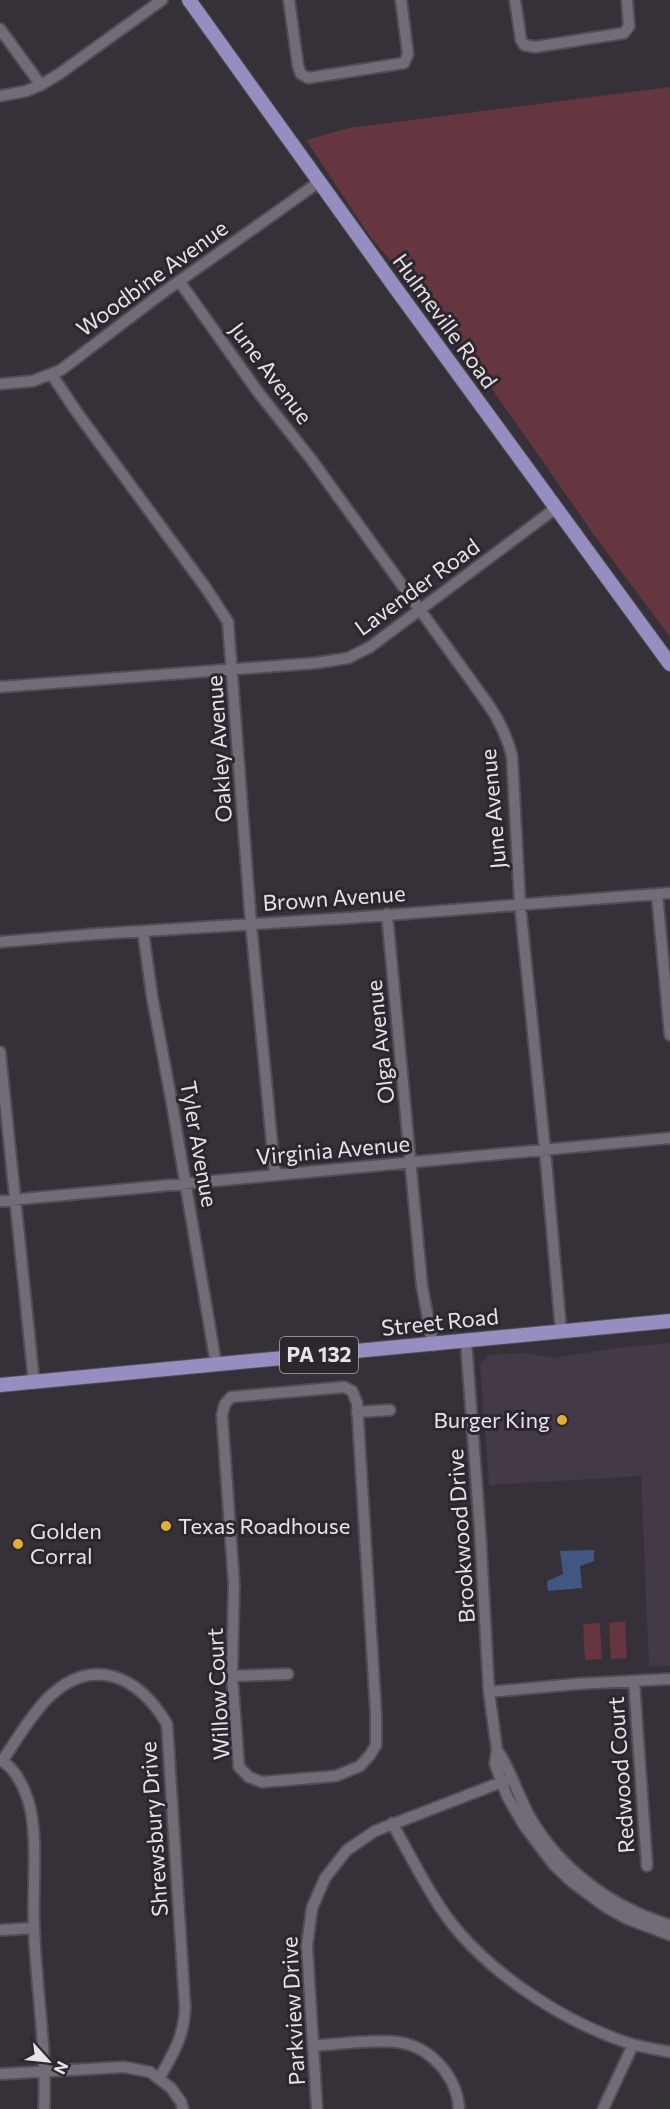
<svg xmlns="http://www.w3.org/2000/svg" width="670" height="2109" font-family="Commissioner,sans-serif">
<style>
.built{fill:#433947}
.green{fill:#653540}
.water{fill:#415781}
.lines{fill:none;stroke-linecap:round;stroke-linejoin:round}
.minor-casing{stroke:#514d54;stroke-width:14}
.major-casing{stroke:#514d54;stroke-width:16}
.minor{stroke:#736c76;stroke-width:10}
.major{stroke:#968dc0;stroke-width:14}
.poi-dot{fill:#e3ae35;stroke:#2c262f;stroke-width:2}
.labels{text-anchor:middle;stroke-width:6;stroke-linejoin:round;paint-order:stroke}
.shield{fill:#2c262f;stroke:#aeaab0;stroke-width:1.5}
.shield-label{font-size:21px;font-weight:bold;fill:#e6e2e8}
.street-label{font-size:22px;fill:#e6e2e8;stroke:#2c262f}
.poi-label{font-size:22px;fill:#e6e2e8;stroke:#2c262f;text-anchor:start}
</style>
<rect width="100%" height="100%" fill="#363039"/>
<!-- built -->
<path class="built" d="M 670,1343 L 670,1666 L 649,1667 L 641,1476 L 489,1485 L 480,1365 L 488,1355 L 527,1353 L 554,1358 L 616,1348 Z"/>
<!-- green -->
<path class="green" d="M 670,87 L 670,637 L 599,542 L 448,326 L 371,238 L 306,140 L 349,128 Z
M 625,1621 L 627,1658 L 611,1659 L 609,1623 Z
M 600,1623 L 602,1659 L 585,1660 L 583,1624 Z"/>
<!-- water -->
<path class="water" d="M 594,1550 L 594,1561 L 580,1566 L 582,1588 L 548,1591 L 547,1581 L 563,1574 L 560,1551 Z"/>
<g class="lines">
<defs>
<path id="minor" d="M 289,0 L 298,66 L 301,74 L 308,78 L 404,63 L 408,54 L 401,0
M 515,0 L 521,40 L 524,45 L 535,47 L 624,33 L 629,26 L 627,0
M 0,29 L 41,85
M 0,96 L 26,91 L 41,85 L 59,74 L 162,0
M 179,281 L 258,392 L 311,459 L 488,704 C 500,721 507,736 512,756 L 520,904 L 545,1150 L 561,1331
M 52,375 L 76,411 L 206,588 L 228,622 L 251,924 L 275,1175
M 0,384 L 33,381 L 61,370 L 161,294 L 319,182
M 0,687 L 316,663 L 348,658 L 370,647 L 556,508
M 657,894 L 670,1035
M 387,914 L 422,1286 L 433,1345
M 143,931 L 152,996 L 172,1104 L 216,1364
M 0,942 L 96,934 L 349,918 L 670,893
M 0,1052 L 34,1382
M 0,1201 L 670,1138
M 466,1341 L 480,1530 L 489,1692 L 497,1750 L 495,1764 L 507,1796 L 525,1827 L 554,1865 L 572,1882 L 606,1907 L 628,1919 L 670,1935
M 344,1387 L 352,1391 L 357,1403 L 376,1714 L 376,1745 L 370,1755 L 360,1766 L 336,1776 L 262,1782 L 249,1777 L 239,1767 L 232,1676 L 234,1584 L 222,1415 L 225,1404 L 231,1397 Z
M 357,1412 L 390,1410
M 232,1676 L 288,1674
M 634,1681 L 647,1866
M 489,1692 L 576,1684 L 670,1679
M 497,1750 C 512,1771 518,1797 531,1819 C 562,1871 613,1908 670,1925
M 0,1760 C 14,1767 23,1785 28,1800 C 39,1834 32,1890 34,1927 C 36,1988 47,2048 44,2109
M 2,1761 C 16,1741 29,1718 46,1700 C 91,1654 138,1675 167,1724 L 185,2007 C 184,2038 173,2053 159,2079
M 392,1823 C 408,1851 422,1880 440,1907 C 479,1967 558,2019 625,2042 C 640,2047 655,2049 670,2052
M 0,1930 L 34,1928
M 313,2046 C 338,2044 373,2039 397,2042 C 430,2046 457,2076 459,2109
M 0,2074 L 124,2067 L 150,2072 L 171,2088 L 181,2102 L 183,2109
M 317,2109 L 307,1946 L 312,1908 L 325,1878 L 347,1850 L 375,1831 L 512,1778
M 603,2109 L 633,2045"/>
<path id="major" d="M 189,0 L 394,286 L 670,664
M 0,1385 L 670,1321"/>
</defs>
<!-- minor casing -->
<use href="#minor" class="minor-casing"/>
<!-- major casing -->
<use href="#major" class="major-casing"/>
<!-- minor -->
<use href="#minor" class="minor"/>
<!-- major -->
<use href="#major" class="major"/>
</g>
<!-- markers -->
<g class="poi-dot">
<circle cx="562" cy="1420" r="6"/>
<circle cx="166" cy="1526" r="6"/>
<circle cx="18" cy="1544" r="6"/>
</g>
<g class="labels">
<!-- shield labels -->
<rect class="shield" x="280" y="1337" width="78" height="36" rx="4.5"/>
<g class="shield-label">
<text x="319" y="1362">PA 132</text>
</g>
<!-- street labels -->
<g class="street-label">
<text transform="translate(152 278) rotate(-36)" y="8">Woodbine Avenue</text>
<text transform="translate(445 321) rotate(54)" y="8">Hulmeville Road</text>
<text transform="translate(271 373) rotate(53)" y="8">June Avenue</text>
<text transform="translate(417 587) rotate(-36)" y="8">Lavender Road</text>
<text transform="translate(219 749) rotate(-94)" y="8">Oakley Avenue</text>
<text transform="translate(493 809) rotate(-95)" y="8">June Avenue</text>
<text transform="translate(334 898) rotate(-4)" y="8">Brown Avenue</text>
<text transform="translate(380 1042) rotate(-96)" y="8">Olga Avenue</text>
<text transform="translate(199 1144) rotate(80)" y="8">Tyler Avenue</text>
<text transform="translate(333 1150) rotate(-5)" y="8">Virginia Avenue</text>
<text transform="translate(440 1322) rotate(-6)" y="8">Street Road</text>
<text transform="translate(461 1536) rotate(-94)" y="8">Brookwood Drive</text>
<text transform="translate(218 1694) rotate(-93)" y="8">Willow Court</text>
<text transform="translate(621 1775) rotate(-94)" y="8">Redwood Court</text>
<text transform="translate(154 1829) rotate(-94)" y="8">Shrewsbury Drive</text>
<text transform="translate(293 2011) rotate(-93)" y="8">Parkview Drive</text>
</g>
<!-- poi labels -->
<g class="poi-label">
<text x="550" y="1428" text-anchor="end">Burger King</text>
<text x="178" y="1534">Texas Roadhouse</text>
<text x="30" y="1539">Golden<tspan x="30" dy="25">Corral</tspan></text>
</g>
</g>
<!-- north arrow -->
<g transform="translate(48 2061) rotate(117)" stroke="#2c262f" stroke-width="4.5" paint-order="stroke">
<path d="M0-4.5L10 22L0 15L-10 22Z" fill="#e6e2e8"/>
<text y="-9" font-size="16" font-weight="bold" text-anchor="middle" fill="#e6e2e8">N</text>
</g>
</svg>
